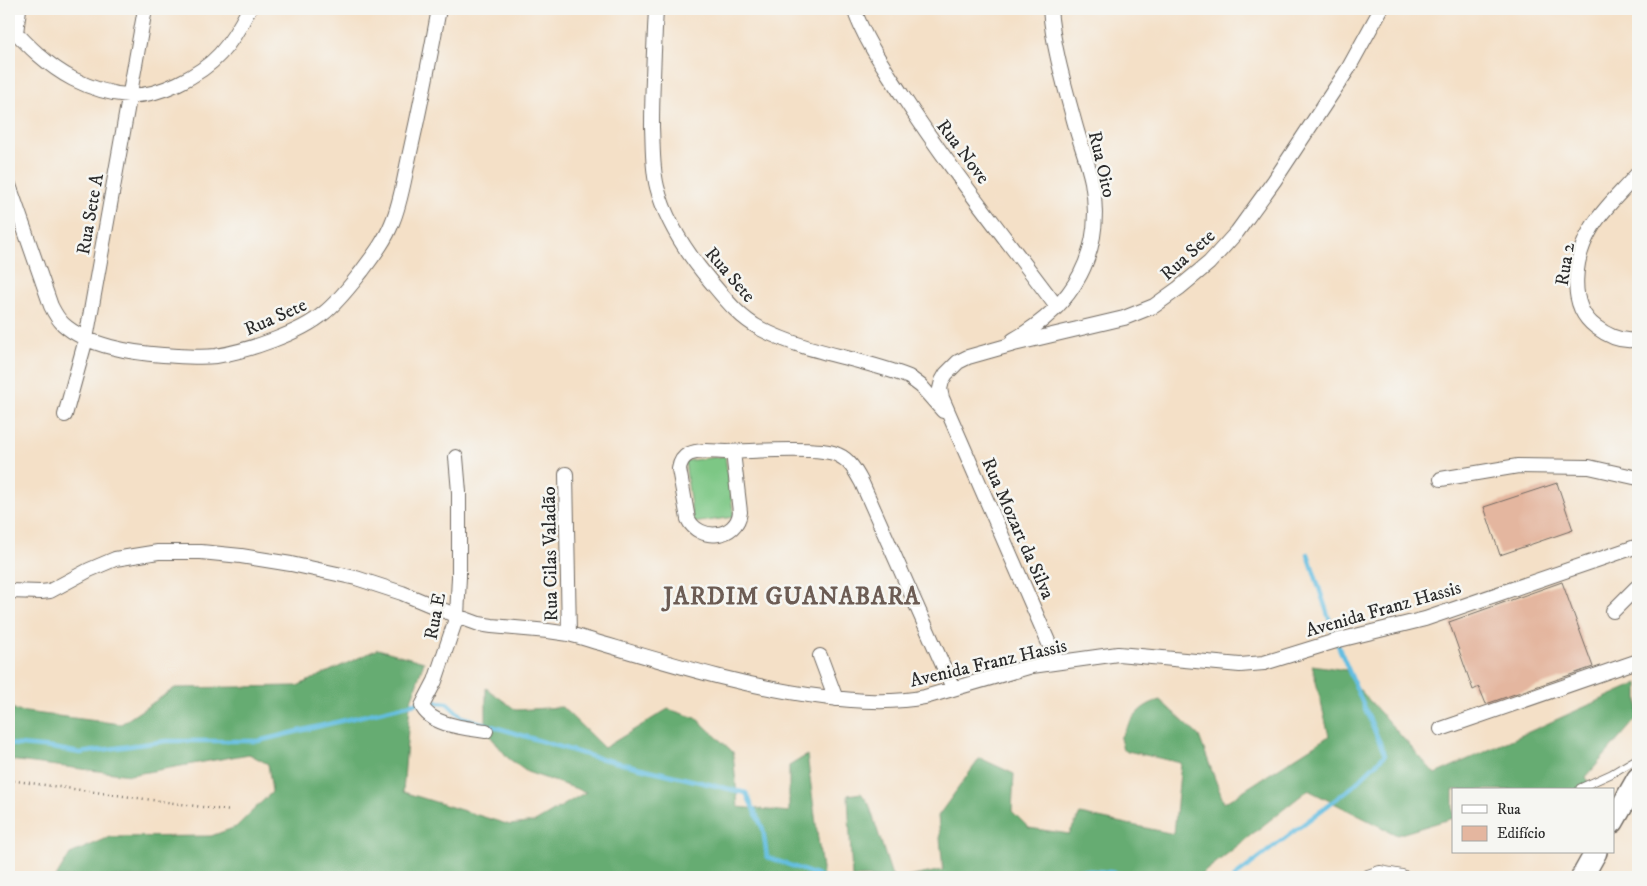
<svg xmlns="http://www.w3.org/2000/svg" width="1647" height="886" font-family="'IM FELL DW Pica',serif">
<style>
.green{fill:#7dc785;stroke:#547958}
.forest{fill:#66ac72;stroke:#486c4e}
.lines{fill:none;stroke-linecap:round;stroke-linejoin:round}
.stream{stroke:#64bee1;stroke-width:4.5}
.building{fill:#e4b69f}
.lane-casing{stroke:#716a62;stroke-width:9}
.street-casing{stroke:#716a62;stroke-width:16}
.primary-casing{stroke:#716a62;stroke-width:24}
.path{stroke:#716a62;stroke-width:2.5;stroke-dasharray:1 4;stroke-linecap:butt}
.lane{stroke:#fff;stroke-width:7}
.street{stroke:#fff;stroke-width:14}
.primary{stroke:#fff;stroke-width:21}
.labels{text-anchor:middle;stroke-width:5;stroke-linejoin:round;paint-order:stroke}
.street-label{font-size:19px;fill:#2b2b2b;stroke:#f6f6f2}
.district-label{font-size:24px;font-weight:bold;letter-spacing:1px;fill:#6c5c54;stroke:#f6f6f2}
</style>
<rect width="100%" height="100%" fill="#f6f6f2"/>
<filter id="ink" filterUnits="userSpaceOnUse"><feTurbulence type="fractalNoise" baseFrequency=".02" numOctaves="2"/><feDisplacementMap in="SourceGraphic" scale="10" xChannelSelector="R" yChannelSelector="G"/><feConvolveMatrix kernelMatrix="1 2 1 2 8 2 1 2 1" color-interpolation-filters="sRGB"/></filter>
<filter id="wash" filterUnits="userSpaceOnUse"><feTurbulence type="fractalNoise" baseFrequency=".0096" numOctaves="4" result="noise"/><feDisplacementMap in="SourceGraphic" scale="20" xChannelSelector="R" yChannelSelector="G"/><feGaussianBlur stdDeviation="1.12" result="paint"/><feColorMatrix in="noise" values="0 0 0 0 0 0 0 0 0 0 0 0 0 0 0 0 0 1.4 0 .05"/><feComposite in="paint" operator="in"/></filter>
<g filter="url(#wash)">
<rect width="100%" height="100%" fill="#f4e0c7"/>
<!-- green -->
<path class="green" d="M 725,456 L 734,517 L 693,523 L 685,461 Z"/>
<!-- forest -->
<path class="forest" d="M 378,649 L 424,662 L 410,704 L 403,792 L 510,825 L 535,822 L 586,792 L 527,772 L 508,758 L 486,731 L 486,688 L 516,710 L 562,707 L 604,748 L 668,709 L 696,718 L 733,752 L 738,807 L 789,812 L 789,766 L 807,755 L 823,877 L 56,877 L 70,854 L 110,837 L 211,836 L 236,827 L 272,792 L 268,764 L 249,754 L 130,775 L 9,760 L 9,706 L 18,711 L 121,724 L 175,688 L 297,686 Z
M 1312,665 L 1346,670 L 1353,682 L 1435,774 L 1638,683 L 1638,717 L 1586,777 L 1591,790 L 1453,790 L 1453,818 L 1397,835 L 1308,790 L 1198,877 L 908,877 L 943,870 L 938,816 L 980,758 L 1014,774 L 1012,811 L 1029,828 L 1069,834 L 1080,814 L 1174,834 L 1181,763 L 1123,750 L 1120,738 C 1132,720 1137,706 1160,700 L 1199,736 L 1224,803 L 1329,736 Z
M 861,793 L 869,804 L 892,876 L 900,877 L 852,877 L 848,795 Z"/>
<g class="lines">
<!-- stream -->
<path class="stream" d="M 427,701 L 447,703 L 462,717 L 590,756 L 746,793 L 763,829 L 767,857 L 822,877
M 9,744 L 53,748 L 80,753 L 166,741 L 258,741 L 420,702
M 1067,877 L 1076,870 L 1109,872 L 1140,877
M 1234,877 L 1352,787 L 1385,755 L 1337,643 L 1308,554"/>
</g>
<g id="blocks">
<!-- building -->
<path class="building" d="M 1557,483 L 1573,530 L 1500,555 L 1484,507 Z
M 1562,582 L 1593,667 L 1486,704 L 1479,687 L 1473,690 L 1449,622 Z"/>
</g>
</g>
<g filter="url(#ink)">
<use href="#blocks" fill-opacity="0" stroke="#716a62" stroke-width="1"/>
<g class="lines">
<defs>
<path id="lane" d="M 1580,788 L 1611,774 L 1638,758"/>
<path id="street" d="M 656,9 C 654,48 652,87 652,127 C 653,147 652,167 657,187 C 666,222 688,255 711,282 C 726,300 740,318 761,329 C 807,353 861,358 909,377 L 921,386 L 943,411
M 854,9 C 865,41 884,67 902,95 C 949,168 1005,237 1057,307
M 9,25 C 28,46 48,66 73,79 C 89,87 110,94 128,95 C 157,98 201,75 220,54 C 232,41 241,25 249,9
M 16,33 L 19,9
M 1638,173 C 1623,191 1603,208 1591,229 C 1575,256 1566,305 1596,327 C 1608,336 1623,343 1638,339
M 9,185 L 51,306 C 54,312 58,319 63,324 C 87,346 133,353 163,355 C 181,356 199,358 216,356 C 247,351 301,333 324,313 C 339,301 350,286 362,271 C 373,256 385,241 392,223 C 401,202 404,179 409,157 C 420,108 430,58 439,9
M 1013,340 C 1074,306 1105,252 1092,182 C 1088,162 1080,143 1075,124 C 1065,87 1053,47 1050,9
M 65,415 L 86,339 L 145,9
M 733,452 L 740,512 C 737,539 699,542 688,519 L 679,469 C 680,462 683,457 689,454 C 700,449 716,452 727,452 C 759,451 792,448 823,451 C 828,452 833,452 838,455 C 850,460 856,472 862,483 L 953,688
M 456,457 L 459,492 L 459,577 L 457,616 L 435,681 L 422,706 C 431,726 467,728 486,731
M 566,474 L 569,634
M 1441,479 L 1518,466 L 1589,467 L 1638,478
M 9,591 L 41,592 L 50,591 L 89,570 L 115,559 L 158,552 L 201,552 L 241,556 L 291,564 L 356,578 L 402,593 L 457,616 L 479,624 L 492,626 L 548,631 L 569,634 C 653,658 736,686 823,697 C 856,701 891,704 925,697 L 1032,666 L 1118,654 L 1240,665 L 1264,663 L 1339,640 L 1425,619 L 1638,546
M 1613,611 L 1636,588 L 1638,589
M 820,656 L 836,699
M 1057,662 L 942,398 L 940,389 L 942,381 L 946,374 L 958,362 L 968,357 L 1014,344 L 1124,318 L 1154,306 L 1179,288 L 1209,263 L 1237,232 L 1274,181 L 1348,69 L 1381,9
M 1441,729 L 1638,661
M 1368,877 L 1380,873 L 1402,877"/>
<path id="primary" d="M 1613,822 L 1638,778
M 1582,877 L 1596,852"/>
</defs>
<!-- lane casing -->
<use href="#lane" class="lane-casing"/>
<!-- street casing -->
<use href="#street" class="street-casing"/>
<!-- primary casing -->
<use href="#primary" class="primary-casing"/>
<!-- path -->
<path class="path" d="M 9,780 L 231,811"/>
<!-- lane -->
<use href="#lane" class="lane"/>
<!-- street -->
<use href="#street" class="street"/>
<!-- primary -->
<use href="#primary" class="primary"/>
</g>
</g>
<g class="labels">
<!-- street labels -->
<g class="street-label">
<text transform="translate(964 151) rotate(53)" y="7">Rua Nove</text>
<text transform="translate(1103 164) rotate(77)" y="7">Rua Oito</text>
<text transform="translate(89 214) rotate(-80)" y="7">Rua Sete A</text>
<text transform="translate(1187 254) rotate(-42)" y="7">Rua Sete</text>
<text transform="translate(1564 264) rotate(-81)" y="7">Rua 2</text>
<text transform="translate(731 274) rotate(49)" y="7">Rua Sete</text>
<text transform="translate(275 316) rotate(-24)" y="7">Rua Sete</text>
<text transform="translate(1019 528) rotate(66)" y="7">Rua Mozart da Silva</text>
<text transform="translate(549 554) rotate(-91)" y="7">Rua Cilas Valadão</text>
<text transform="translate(1383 608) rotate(-16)" y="7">Avenida Franz Hassis</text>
<text transform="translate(434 616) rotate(-79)" y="7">Rua E</text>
<text transform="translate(988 662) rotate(-13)" y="7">Avenida Franz Hassis</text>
</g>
<!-- district labels -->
<g class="district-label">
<text x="792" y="604">JARDIM GUANABARA</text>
</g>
</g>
<!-- margin -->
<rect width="1647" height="886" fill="none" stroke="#f6f6f2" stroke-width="30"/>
<!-- legend -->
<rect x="1452" y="788" width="162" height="65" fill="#f6f6f2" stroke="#a5a5a2"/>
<rect x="1462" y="805" width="25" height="8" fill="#ffffff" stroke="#a5a5a2"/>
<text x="1497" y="814" font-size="15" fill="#2b2b2b">Rua</text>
<rect x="1462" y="826" width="25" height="15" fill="#e4b69f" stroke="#a5a5a2"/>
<text x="1497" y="838" font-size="15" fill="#2b2b2b">Edifício</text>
</svg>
